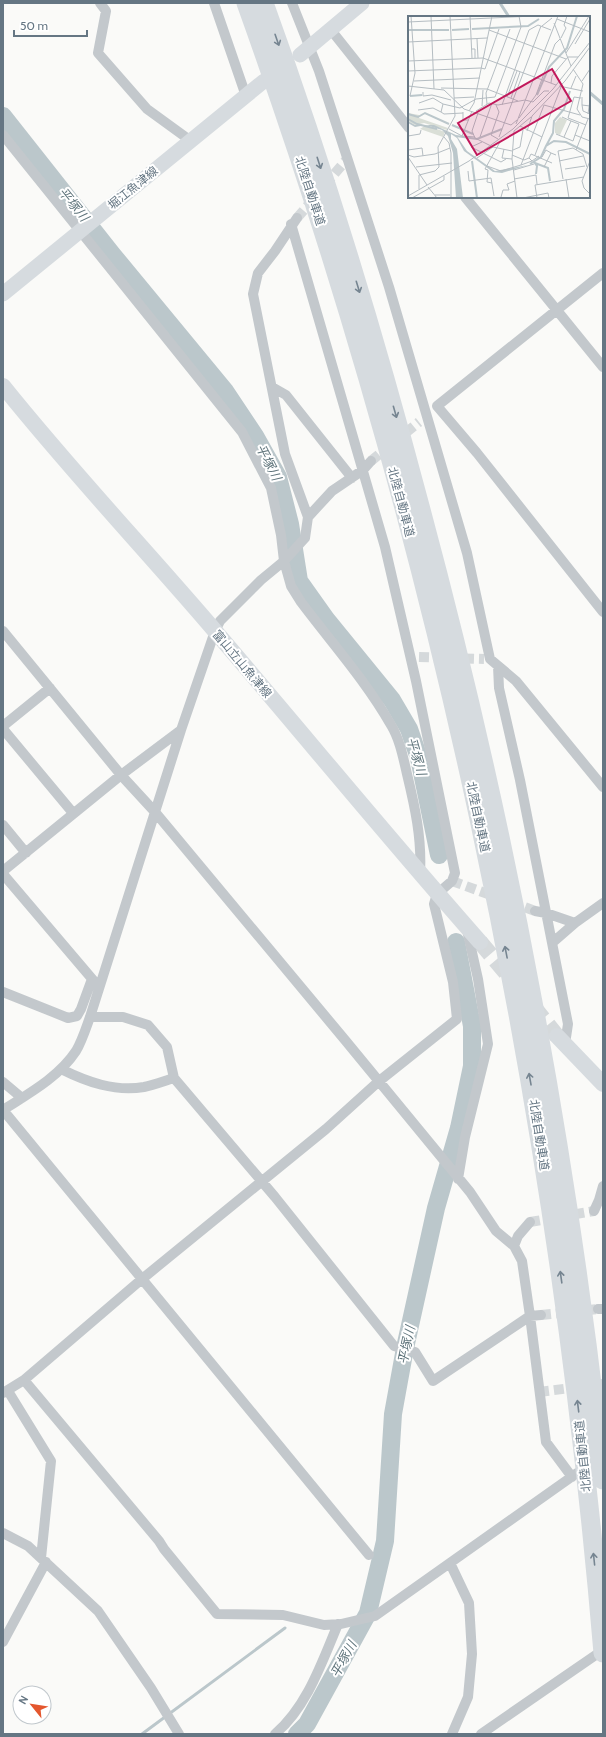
<svg xmlns="http://www.w3.org/2000/svg" width="606" height="1737" font-family="Cabin,'Noto Sans JP',sans-serif">
<style>
.lines{fill:none;stroke-linecap:round;stroke-linejoin:round}
.stream{stroke:#bbc7cb;stroke-width:3}
.river{stroke:#bbc7cb;stroke-width:18}
.minor-tunnel{stroke:#d5d9db;stroke-width:10;stroke-dasharray:10 5;stroke-linecap:butt}
.primary-tunnel{stroke:#d5d9db;stroke-width:16;stroke-dasharray:16 8;stroke-linecap:butt}
.minor{stroke:#c3c8cc;stroke-width:10}
.secondary{stroke:#d6dbdf;stroke-width:15}
.primary{stroke:#d6dbdf;stroke-width:16}
.motorway{stroke:#d6dbdf;stroke-width:19}
.oneway{stroke:#768591}
.labels{text-anchor:middle;stroke-width:4;stroke-linejoin:round;paint-order:stroke}
.street-label{font-size:12px;fill:#657683;stroke:#fff}
.water-label{font-size:13px;font-style:italic;fill:#60757c;stroke:#fff}
.inset-river{fill:none;stroke:#bbc7cb;stroke-width:2}
.inset-road{fill:none;stroke:#b5bdc2;stroke-width:1}
.view{fill:#c2185b;fill-opacity:0.15;stroke:#c2185b;stroke-width:2}
.inset-edge{fill:none;stroke:#657683;stroke-width:2}
</style>
<rect width="100%" height="100%" fill="#fafaf8"/>
<g class="lines">
<!-- stream -->
<path class="stream" d="M 500,3 L 509,17
M 589,92 L 603,104
M 142,1734 L 285,1628"/>
<!-- river -->
<path class="river" d="M 3,116 L 112,254 L 225,391 L 255,436 L 278,477 L 290,524 L 299,581 L 326,619 L 392,700 L 409,729 L 419,758 L 439,855
M 297,1734 L 307,1724 L 368,1613 L 385,1541 L 393,1414 L 405,1348 L 436,1208 L 459,1128 L 472,1066 L 472,1026 L 456,942"/>
<!-- minor-tunnel -->
<path class="minor-tunnel" d="M 325,185 L 347,159
M 297,218 L 315,197
M 371,461 L 419,422
M 419,657 L 484,659
M 452,881 L 496,897
M 511,902 L 535,911
M 530,1222 L 594,1211
M 541,1315 L 598,1309
M 539,1392 L 603,1384"/>
<!-- primary-tunnel -->
<path class="primary-tunnel" d="M 480,942 L 512,980
M 533,1006 L 557,1036"/>
<!-- minor -->
<path class="minor" d="M 100,3 L 106,11 L 98,53 L 147,109 L 191,141
M 214,3 L 246,96
M 292,3 L 319,71 L 389,287 L 467,553 L 490,659 L 516,681 L 603,787
M 331,30 L 409,128
M 3,135 L 242,432 L 271,488 L 281,535 L 284,561 L 291,586 L 301,602 C 331,642 366,681 391,725 C 400,740 403,757 407,774 C 415,807 422,839 420,873
M 465,197 L 603,367
M 603,273 L 437,406 L 477,453 L 603,612
M 272,387 L 286,395 L 352,478
M 308,517 L 332,491 L 363,470 L 371,461
M 3,631 L 121,775 L 155,812 L 345,1040 L 470,1192 L 496,1231 L 514,1246 L 522,1261 L 530,1316 L 546,1442 L 572,1477
M 498,666 L 499,688 L 520,780 L 568,1024 L 565,1044
M 3,726 L 50,688
M 3,729 L 73,813
M 3,825 L 26,853
M 3,871 L 121,775 L 181,730
M 3,874 L 99,987
M 535,911 L 546,913 L 575,923 L 603,903
M 552,943 L 575,923
M 3,992 L 68,1018 L 77,1016 L 81,1009 L 92,979
M 90,1017 L 123,1017 L 148,1025 L 167,1047 L 174,1078
M 61,1069 C 87,1082 115,1092 144,1087 C 154,1085 164,1081 174,1078 L 275,1197 L 394,1346 L 415,1352 L 433,1381 L 530,1316 L 541,1315
M 3,1082 L 22,1098
M 3,1110 C 28,1094 59,1077 76,1051 C 82,1041 86,1028 90,1017 L 181,730 L 215,631 L 220,621 L 261,580 L 284,561 L 305,538 L 308,517 L 285,454 L 253,294 L 258,273 L 275,251 L 297,218
M 3,1110 L 369,1555
M 458,1179 L 465,1137 L 488,1044 L 478,979 L 467,930
M 594,1211 L 599,1200 L 603,1186
M 514,1246 L 518,1236 L 530,1222
M 598,1309 L 603,1309
M 24,1380 L 159,1541 L 164,1549 L 217,1614 L 283,1615 L 324,1625 L 341,1624 L 375,1616 L 577,1473
M 8,1391 L 51,1461 L 41,1558
M 3,1393 L 24,1380 L 142,1279 L 326,1129 L 378,1082 L 457,1019 L 453,982 L 434,904 L 437,894 L 452,881 L 455,873 L 416,681 L 385,547 L 291,224
M 3,1533 L 28,1546 L 98,1611 L 151,1688 L 179,1734
M 450,1563 L 469,1603 L 472,1654 L 468,1697 L 452,1734
M 3,1642 L 46,1562
M 275,1734 C 307,1707 322,1662 338,1624
M 481,1734 L 603,1650"/>
<!-- secondary -->
<path class="secondary" d="M 300,55 L 362,3
M 3,294 L 264,81"/>
<!-- primary -->
<path class="primary" d="M 3,386 C 71,471 145,549 215,631 C 304,735 390,840 480,942
M 557,1036 L 603,1084"/>
<!-- motorway -->
<path class="motorway" d="M 246,3 C 437,534 556,1091 603,1653
M 264,3 C 324,168 375,336 420,506 C 506,825 568,1151 603,1480"/>
</g>
<!-- one-way arrows -->
<defs><path id="oneway-shaft" d="M-6 0H5M1.5-3L5.5 0L1.5 3" fill="none" stroke-width="1.6" stroke-linecap="round" stroke-linejoin="round"/></defs>
<g class="oneway">
<use href="#oneway-shaft" transform="translate(277 40) rotate(71)"/>
<use href="#oneway-shaft" transform="translate(319 163) rotate(72)"/>
<use href="#oneway-shaft" transform="translate(358 287) rotate(73)"/>
<use href="#oneway-shaft" transform="translate(395 412) rotate(74)"/>
<use href="#oneway-shaft" transform="translate(506 952) rotate(-101)"/>
<use href="#oneway-shaft" transform="translate(530 1079) rotate(-100)"/>
<use href="#oneway-shaft" transform="translate(561 1277) rotate(-98)"/>
<use href="#oneway-shaft" transform="translate(578 1406) rotate(-97)"/>
<use href="#oneway-shaft" transform="translate(594 1559) rotate(-96)"/>
</g>
<g class="labels">
<!-- street labels -->
<g class="street-label">
<text transform="translate(133 188) rotate(-39)" y="4">堀江魚津線</text>
<text transform="translate(310 191) rotate(72)" y="4">北陸自動車道</text>
<text transform="translate(401 502) rotate(75)" y="4">北陸自動車道</text>
<text transform="translate(242 664) rotate(50)" y="4">富山立山魚津線</text>
<text transform="translate(478 817) rotate(78)" y="4">北陸自動車道</text>
<text transform="translate(539 1135) rotate(81)" y="4">北陸自動車道</text>
<text transform="translate(583 1456) rotate(-96)" y="4">北陸自動車道</text>
</g>
<!-- water labels -->
<g class="water-label">
<text transform="translate(74 204) rotate(51)" y="5">平塚川</text>
<text transform="translate(269 462) rotate(63)" y="5">平塚川</text>
<text transform="translate(417 756) rotate(74)" y="5">平塚川</text>
<text transform="translate(406 1345) rotate(-78)" y="5">平塚川</text>
<text transform="translate(343 1659) rotate(-61)" y="5">平塚川</text>
</g>
</g>
<!-- overview -->
<g transform="translate(408 16)">
<rect width="182" height="182" fill="#fafaf8"/>
<path d="M 0,97 L 11,99 L 11,102 L 40,112 L 39,114 L 16,107 L 7,109 L 0,105 ZM 152,101 L 159,104 L 152,119 L 147,117 L 147,107 ZM 18,109 L 37,116 L 35,121 L 12,113 Z" fill="#dadfd7"/>
<path d="M 0,105 L 7,109 L 26,109 L 48,119 L 59,135 L 87,155 L 120,149 L 94,157 L 85,156 L 56,135 L 49,122 L 43,118 L 43,123 L 49,133 L 55,182 L 48,182 L 45,137 L 40,120 L 34,114 L 18,109 L 7,111 L 0,107 Z" fill="#bbc7cb"/>
<path class="inset-river" d="M 64,13 L 120,10 L 131,3M 0,14 L 41,14M 44,14 L 61,13M 129,79 L 141,51 L 159,32 L 169,0M 2,80 L 14,79M 0,98 L 10,101 L 17,97 L 41,108M 0,103 L 9,108 L 29,113M 44,109 L 65,118M 48,120 L 69,123 L 94,113M 138,130 L 145,117 L 146,105 L 156,93 L 162,75M 64,145 L 69,182M 126,146 L 129,150 L 128,158M 127,147 L 140,152 L 142,165M 122,148 L 133,141 L 138,130 L 146,125 L 158,126 L 182,138"/>
<path class="inset-road" d="M 23,0 L 26,73M 62,0 L 64,42M 149,3 L 182,16M 0,6 L 125,0M 146,7 L 163,50M 134,10 L 144,2M 81,14 L 158,43M 153,22 L 158,12 L 156,9 L 159,0M 69,23 L 70,42M 0,26 L 79,22M 167,28 L 182,3M 63,33 L 67,33 L 67,42M 158,37 L 181,0M 0,45 L 75,42 L 148,69M 73,52 L 77,53 L 91,13M 165,53 L 175,68 L 169,93 L 174,101 L 182,103M 0,55 L 73,52M 6,65 L 72,62M 174,65 L 182,53M 143,67 L 144,60 L 160,41 L 170,41M 0,70 L 36,74 L 56,93 L 103,109 L 109,104M 151,70 L 175,75M 33,72 L 79,73 L 110,85M 163,72 L 168,60M 15,76 L 15,80 L 24,79 L 43,84M 2,80 L 7,57 L 3,0M 99,81 L 109,55M 174,81 L 174,89 L 182,90M 46,82 L 66,81M 103,82 L 112,56M 173,82 L 166,81 L 160,102 L 178,109M 11,87 L 25,82 L 35,88 L 52,92 L 68,83 L 87,81 L 113,11 L 111,0M 35,88 L 33,96 L 36,98 L 55,97M 79,88 L 78,77 L 102,13M 88,89 L 91,96 L 83,119 L 90,123M 94,89 L 121,14 L 130,9 L 143,14M 174,89 L 175,95 L 182,98M 74,90 L 75,74M 10,94 L 25,92 L 33,96M 61,95 L 66,87 L 84,0M 68,95 L 81,87 L 90,89 L 117,84 L 125,86 L 136,75 L 141,75M 55,96 L 55,104 L 61,104M 70,97 L 64,115 L 67,122 L 85,131 L 104,135M 180,98 L 182,84M 154,101 L 163,105 L 156,121M 111,102 L 128,79 L 147,28 L 152,23M 163,105 L 171,108 L 167,119M 108,108 L 150,0M 112,110 L 134,121M 41,113 L 54,120 L 64,95M 106,115 L 123,101M 106,115 L 104,143 L 109,182M 119,115 L 124,100 L 157,65 L 182,31M 148,118 L 165,125 L 167,119 L 182,125M 0,120 L 12,118 L 13,114M 54,120 L 67,121M 36,121 L 41,127 L 43,137 L 43,182M 72,121 L 84,87M 91,121 L 133,10M 74,126 L 63,131 L 93,146 L 98,143M 96,133 L 94,142 L 104,143M 0,134 L 14,132 L 15,140M 105,134 L 112,131 L 115,114M 168,134 L 180,103M 0,139 L 6,141 L 27,138 L 42,132M 104,139 L 116,144 L 121,142 L 123,138 L 144,147M 127,139 L 153,71M 0,141 L 19,169M 134,141 L 138,134 L 143,137M 69,142 L 85,131M 121,142 L 124,145 L 131,140M 124,145 L 113,149 L 136,89 L 172,99M 151,145 L 175,140M 182,145 L 174,165 L 176,172 L 182,178M 79,150 L 93,155 L 113,149M 8,151 L 44,147M 136,151 L 143,137 L 148,139M 157,153 L 177,150M 106,154 L 126,148M 60,155 L 61,165 L 83,162 L 86,180M 106,163 L 128,159 L 129,168M 155,163 L 150,135 L 165,132 L 175,138 L 179,151M 158,163 L 161,182M 84,167 L 79,166 L 80,154 L 77,153 L 92,126M 20,171 L 29,182M 11,173 L 11,159 L 27,155 L 31,151 L 30,131 L 47,100 L 42,0M 27,179 L 42,179M 0,180 L 61,145 L 105,113 L 145,73 L 182,26M 93,181 L 95,174 L 101,174 L 99,168 L 107,165M 4,182 L 36,164 L 36,160M 76,182 L 99,182M 115,182 L 140,177 L 141,182M 129,182 L 127,169 L 176,161"/>
<path class="view" d="M 144,53 L 163,85 L 69,139 L 50,107 Z"/>
<rect width="182" height="182" class="inset-edge"/>
</g>
<!-- border -->
<rect width="606" height="1737" fill="none" stroke="#657683" stroke-width="8"/>
<!-- north arrow -->
<g transform="translate(32 1705) rotate(300)"><circle r="19" fill="#ffffff" stroke="#c1c8cd"/>
<path d="M0-3L7 15L0 10L-7 15Z" fill="#e4572e"/>
<text y="-6" font-size="11" font-weight="bold" text-anchor="middle" fill="#657683">N</text>
</g>
<!-- scale -->
<path d="M14 30v6h73v-6" fill="none" stroke="#657683" stroke-width="2"/>
<text x="20" y="30" font-size="12" fill="#657683" stroke="#ffffff" stroke-width="3" paint-order="stroke">50 m</text>
</svg>
